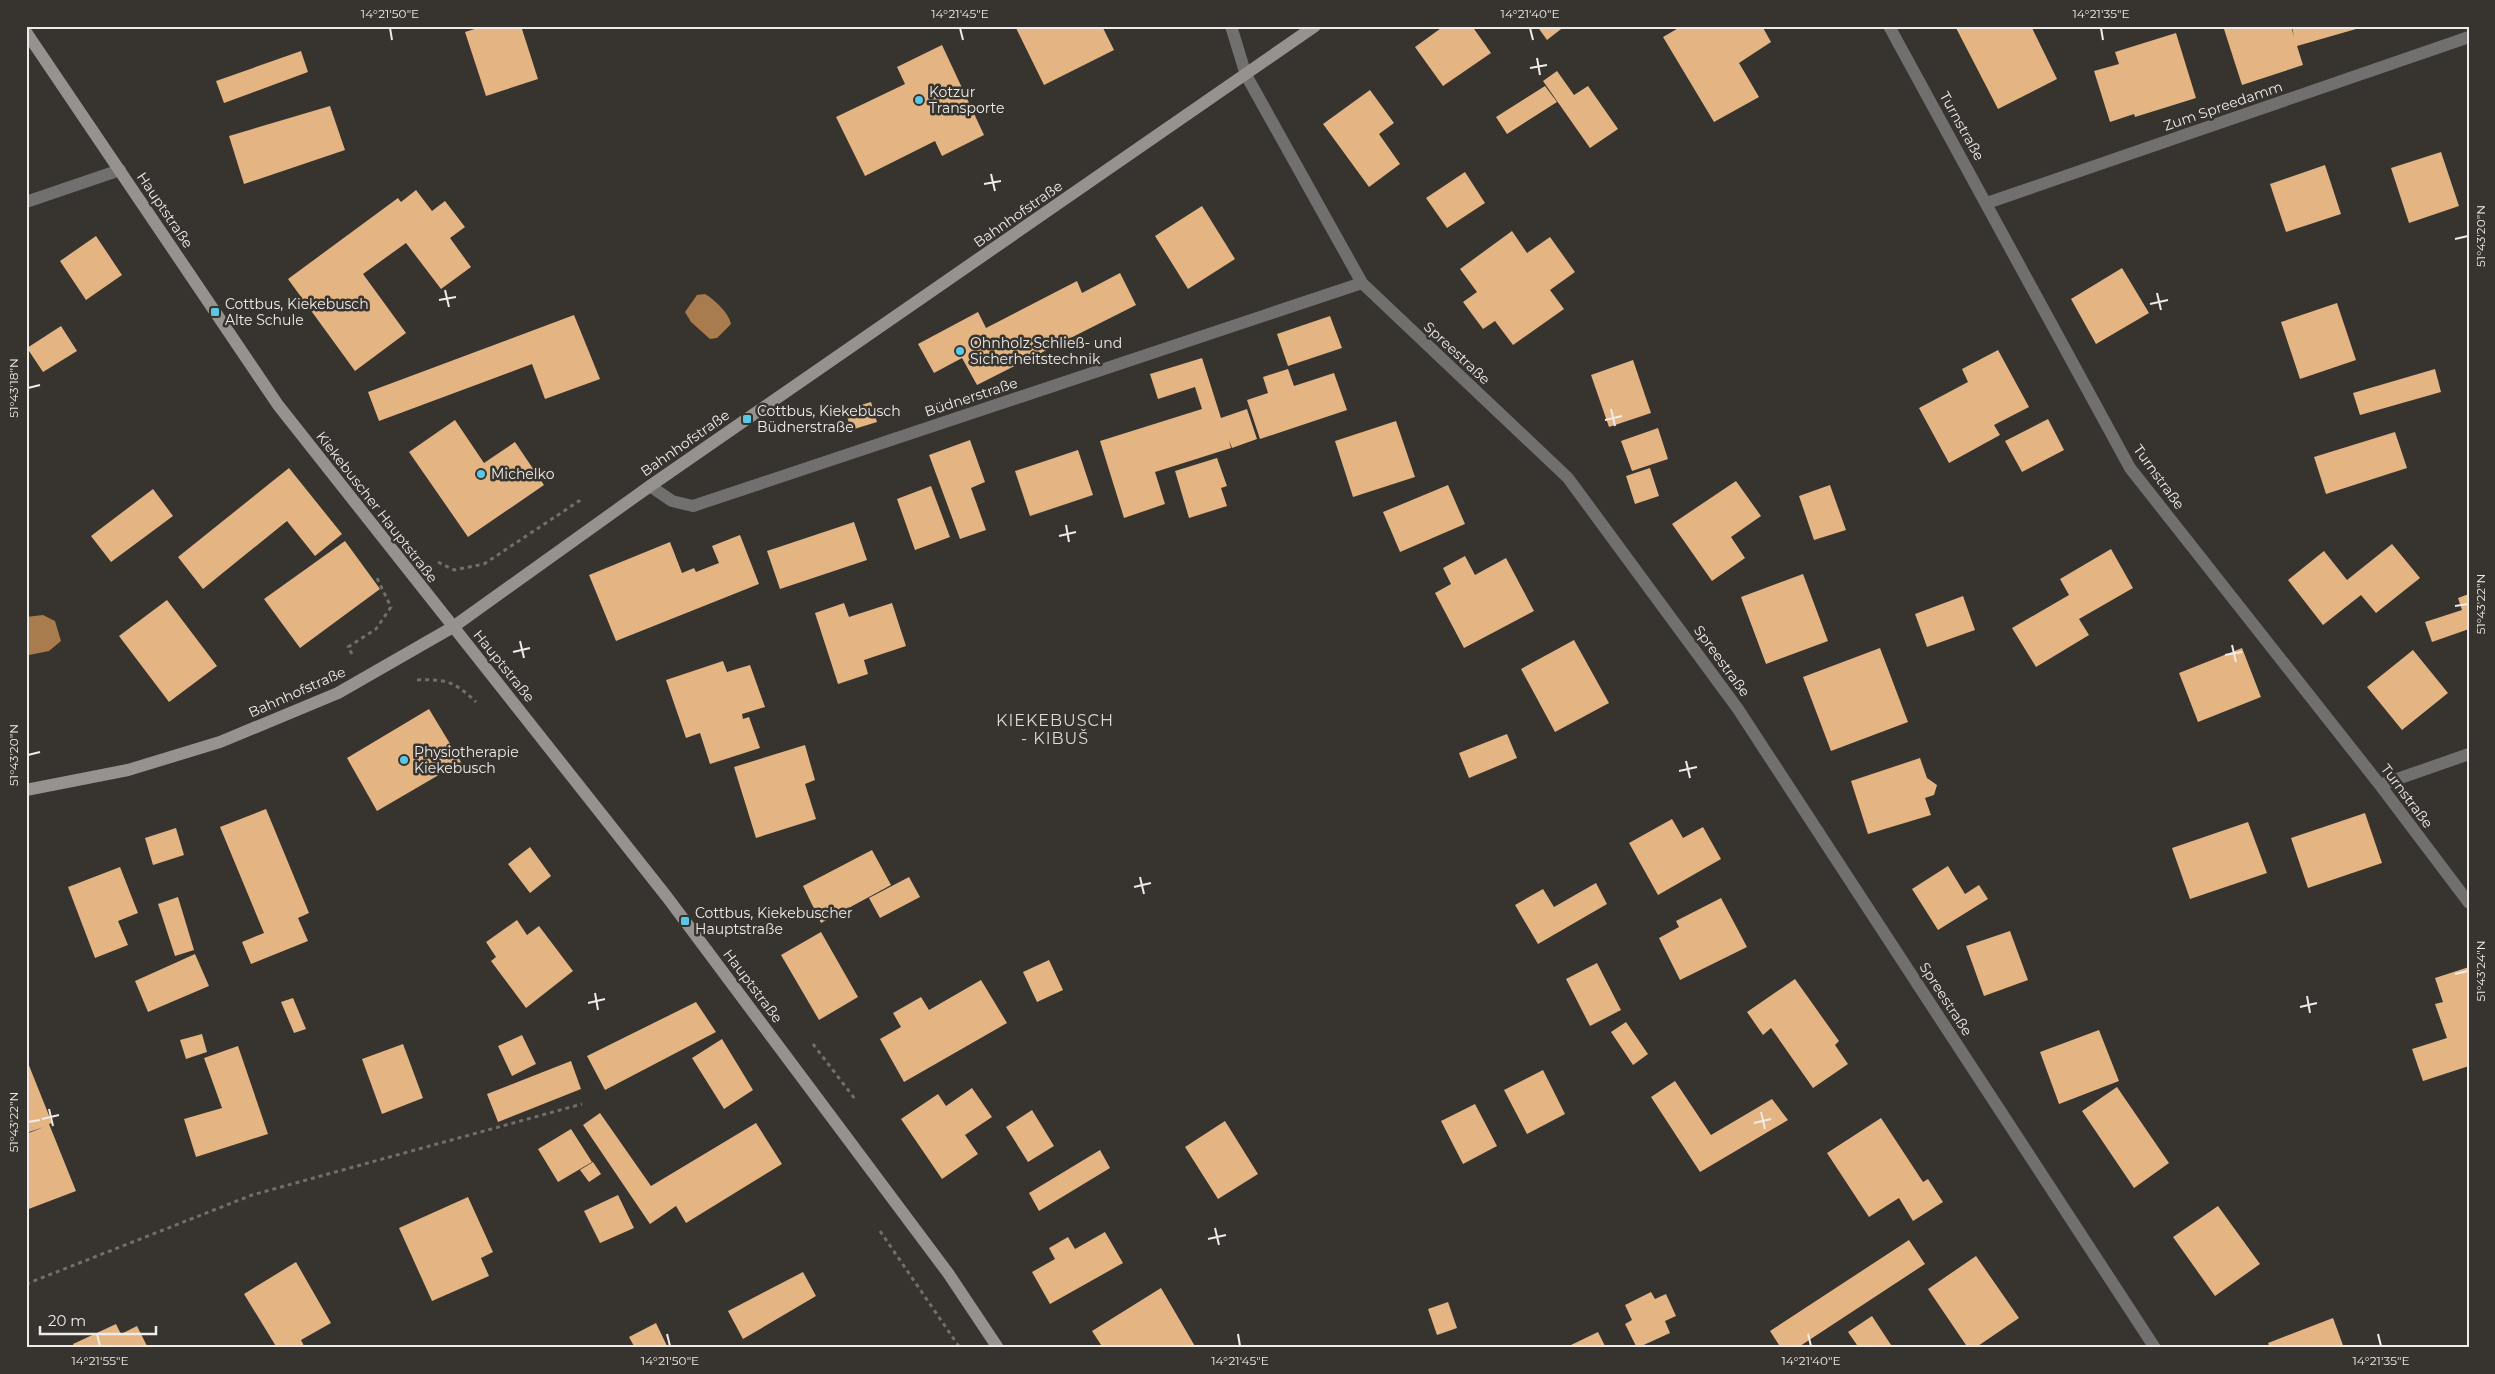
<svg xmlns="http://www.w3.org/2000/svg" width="2495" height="1374" font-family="Montserrat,sans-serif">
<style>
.water{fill:#a87c4c}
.building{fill:#e4b583}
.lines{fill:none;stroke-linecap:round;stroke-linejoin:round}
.path{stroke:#726e6b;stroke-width:3;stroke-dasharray:4 4;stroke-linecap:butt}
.street{stroke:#72706f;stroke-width:12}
.secondary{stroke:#95928f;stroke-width:12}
.ticks{fill:none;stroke:#eeebe9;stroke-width:2}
.poi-dot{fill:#59c8e5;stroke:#37332f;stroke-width:2}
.labels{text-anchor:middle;stroke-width:5;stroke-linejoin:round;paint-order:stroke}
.poi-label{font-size:14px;fill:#eeebe9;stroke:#37332f;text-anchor:start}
.street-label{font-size:14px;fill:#eeebe9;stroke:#37332f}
.quarter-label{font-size:16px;letter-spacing:1px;fill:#dfdad5;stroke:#37332f}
.neatline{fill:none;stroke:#eeebe9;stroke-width:2}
.ticks-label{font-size:12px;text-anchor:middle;fill:#eeebe9}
</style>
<rect width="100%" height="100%" fill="#37332f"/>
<!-- water -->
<path class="water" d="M 705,294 C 715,300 729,313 731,324 L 717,338 L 710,339 L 691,322 L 685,312 L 697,295 Z
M 43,615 L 55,621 L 61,641 L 49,651 L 29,655 L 26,658 L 26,617 Z"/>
<!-- building -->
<path class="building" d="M 484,26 L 521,26 L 538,79 L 486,96 L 465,32 Z
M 1015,26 L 1102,26 L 1114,50 L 1044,85 Z
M 1444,26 L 1472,26 L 1491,53 L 1443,86 L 1415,47 Z
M 1537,26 L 1565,26 L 1547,40 Z
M 1682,26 L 1762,26 L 1771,42 L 1739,63 L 1759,97 L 1714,122 L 1663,37 Z
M 1955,26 L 2031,26 L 2057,79 L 1998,109 Z
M 2223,26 L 2291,26 L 2294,37 L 2292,26 L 2363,27 L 2297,46 L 2303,65 L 2242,85 Z
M 2176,33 L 2196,98 L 2135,117 L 2134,114 L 2110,122 L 2094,71 L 2119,64 L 2115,52 Z
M 942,45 L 984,135 L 942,156 L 935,141 L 865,176 L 836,117 L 905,84 L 897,67 Z
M 301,51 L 308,72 L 224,103 L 216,81 Z
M 1557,71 L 1574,95 L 1588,86 L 1618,129 L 1590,148 L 1543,81 Z
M 1545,86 L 1557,102 L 1507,134 L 1496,117 Z
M 1370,90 L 1394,123 L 1379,134 L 1400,164 L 1369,187 L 1323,124 Z
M 330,106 L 345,150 L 244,184 L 229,136 Z
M 2441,152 L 2459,206 L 2409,223 L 2391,168 Z
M 2325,165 L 2341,214 L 2286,232 L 2270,184 Z
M 1465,172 L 1485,203 L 1447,228 L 1426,198 Z
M 416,190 L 432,211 L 445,201 L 465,227 L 450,238 L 471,267 L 441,289 L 406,243 L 363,274 L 406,333 L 355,371 L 288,279 L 398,198 L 401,202 Z
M 1202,206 L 1235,259 L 1188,289 L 1155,236 Z
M 1512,231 L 1527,253 L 1550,237 L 1575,272 L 1550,290 L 1564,309 L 1513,345 L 1495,321 L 1483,329 L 1463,302 L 1477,292 L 1460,269 Z
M 96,236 L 122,275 L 86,300 L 60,261 Z
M 2122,268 L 2149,313 L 2096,344 L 2071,299 Z
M 1120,273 L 1136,305 L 977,385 L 962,358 L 934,373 L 918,344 L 978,312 L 986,328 L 1077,281 L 1082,293 Z
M 2337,303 L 2356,360 L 2300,379 L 2281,322 Z
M 574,315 L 600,379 L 545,399 L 532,364 L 379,421 L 368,392 Z
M 1330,316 L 1342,348 L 1288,366 L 1277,334 Z
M 61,326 L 77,351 L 43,372 L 27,348 Z
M 1998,350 L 2029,407 L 1994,425 L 2000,435 L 1949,463 L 1919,408 L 1968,382 L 1962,369 Z
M 1202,358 L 1221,418 L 1247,409 L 1257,439 L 1232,448 L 1229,440 L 1231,448 L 1155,472 L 1165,504 L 1124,518 L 1100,441 L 1202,409 L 1195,387 L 1158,399 L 1150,374 Z
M 1633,360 L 1651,413 L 1609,427 L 1591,375 Z
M 1288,369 L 1294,386 L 1334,373 L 1347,410 L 1260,439 L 1247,400 L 1268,393 L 1263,377 Z
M 2435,369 L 2441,392 L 2360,415 L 2353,393 Z
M 871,402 L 877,422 L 851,430 L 845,410 Z
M 2048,419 L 2064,450 L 2022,472 L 2005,441 Z
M 455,420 L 484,463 L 515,442 L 544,485 L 468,537 L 409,452 Z
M 1396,421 L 1415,477 L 1353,497 L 1335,441 Z
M 1658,428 L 1668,459 L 1632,471 L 1621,441 Z
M 2395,432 L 2407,468 L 2326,494 L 2314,457 Z
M 970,440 L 985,482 L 971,488 L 986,530 L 960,539 L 929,455 Z
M 1078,450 L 1093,495 L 1030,516 L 1015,471 Z
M 1217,458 L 1227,486 L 1221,488 L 1227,506 L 1189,518 L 1175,471 Z
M 289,468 L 342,534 L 315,556 L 287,521 L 203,589 L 178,557 Z
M 1650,468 L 1659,496 L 1635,504 L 1626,476 Z
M 1736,481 L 1761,516 L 1731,537 L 1745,558 L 1712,581 L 1672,524 Z
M 1448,485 L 1465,524 L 1400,552 L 1383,512 Z
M 1830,485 L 1846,530 L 1814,540 L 1799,496 Z
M 931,486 L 950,537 L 915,550 L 897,499 Z
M 153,489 L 173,516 L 111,562 L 91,536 Z
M 854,522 L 867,560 L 780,589 L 767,551 Z
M 740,535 L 759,584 L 616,641 L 589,575 L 670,542 L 682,573 L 694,568 L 696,572 L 719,563 L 712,546 Z
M 345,541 L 380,589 L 300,648 L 264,599 Z
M 2392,544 L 2420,578 L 2376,613 L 2361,595 L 2323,625 L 2288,580 L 2324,551 L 2347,580 Z
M 2111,549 L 2133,588 L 2079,619 L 2089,635 L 2036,667 L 2012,628 L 2069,595 L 2060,579 Z
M 1465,556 L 1475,575 L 1506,558 L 1534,611 L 1464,648 L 1435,593 L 1451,584 L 1443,568 Z
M 1803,574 L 1828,641 L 1766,664 L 1741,597 Z
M 2469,594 L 2469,629 L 2432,642 L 2425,622 L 2462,610 L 2458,598 Z
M 1963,596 L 1975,630 L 1927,647 L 1915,614 Z
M 167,600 L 217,666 L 169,702 L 119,636 Z
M 844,603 L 849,617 L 892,603 L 906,646 L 864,660 L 868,674 L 838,684 L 815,613 Z
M 1574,640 L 1609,703 L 1555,732 L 1521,669 Z
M 1880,648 L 1908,722 L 1831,751 L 1803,677 Z
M 2242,648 L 2261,697 L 2198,722 L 2179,673 Z
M 2413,650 L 2448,693 L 2402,730 L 2367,687 Z
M 723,661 L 727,672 L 750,665 L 765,707 L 742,714 L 743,719 L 749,717 L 760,748 L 710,764 L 700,733 L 686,738 L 666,680 Z
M 429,709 L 461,762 L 377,811 L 347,758 Z
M 1507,734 L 1517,758 L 1469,778 L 1459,753 Z
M 805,745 L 815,780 L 805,784 L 816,819 L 756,838 L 734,767 Z
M 1920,758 L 1927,778 L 1937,785 L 1934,795 L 1925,798 L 1931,815 L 1868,834 L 1851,781 Z
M 266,809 L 309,913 L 298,918 L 308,941 L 251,964 L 242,942 L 264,933 L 220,827 Z
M 2365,813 L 2382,863 L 2308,888 L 2291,838 Z
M 1672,819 L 1683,838 L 1703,827 L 1721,859 L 1658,895 L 1629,843 Z
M 2248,822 L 2267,873 L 2190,899 L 2172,848 Z
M 176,828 L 184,855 L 153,865 L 145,838 Z
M 530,847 L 551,876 L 530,893 L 508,864 Z
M 872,850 L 891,885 L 821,923 L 803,886 Z
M 1948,866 L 1965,894 L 1979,885 L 1988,899 L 1938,930 L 1912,889 Z
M 120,867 L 138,913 L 118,921 L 128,945 L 95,958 L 68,887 Z
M 909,877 L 920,897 L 880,918 L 869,898 Z
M 1596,883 L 1607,904 L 1538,944 L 1515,905 L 1543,889 L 1554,907 Z
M 178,897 L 194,950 L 175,956 L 158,904 Z
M 1721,898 L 1747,947 L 1680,980 L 1659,938 L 1679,927 L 1676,921 Z
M 517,920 L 527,935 L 539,926 L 573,971 L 526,1008 L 491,961 L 496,957 L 486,942 Z
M 2010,931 L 2028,980 L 1984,996 L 1966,946 Z
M 821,932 L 858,997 L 819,1020 L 781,955 Z
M 195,954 L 209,986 L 148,1012 L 135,981 Z
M 1049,960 L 1063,990 L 1037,1002 L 1023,972 Z
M 1597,963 L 1621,1010 L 1590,1026 L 1566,979 Z
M 2469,967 L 2469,1066 L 2423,1081 L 2412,1049 L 2447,1038 L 2435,1004 L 2443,1002 L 2435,978 Z
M 1795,979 L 1839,1041 L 1835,1045 L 1848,1064 L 1813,1088 L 1771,1028 L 1763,1035 L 1747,1012 Z
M 981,980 L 1007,1023 L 904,1082 L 880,1039 L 901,1027 L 893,1013 L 921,997 L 929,1010 Z
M 293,998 L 306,1029 L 294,1033 L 281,1002 Z
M 696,1002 L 716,1032 L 605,1090 L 587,1056 Z
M 1626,1022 L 1648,1054 L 1633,1065 L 1611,1032 Z
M 2099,1030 L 2119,1081 L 2059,1104 L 2040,1052 Z
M 202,1034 L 207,1052 L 186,1059 L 180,1040 Z
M 522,1035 L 536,1064 L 512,1076 L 498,1046 Z
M 722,1039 L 753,1090 L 724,1109 L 692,1058 Z
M 403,1044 L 423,1098 L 382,1114 L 362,1059 Z
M 238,1046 L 268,1134 L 196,1157 L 184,1119 L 222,1108 L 204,1058 Z
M 571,1061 L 581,1089 L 498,1122 L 487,1094 Z
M 28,1063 L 52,1123 L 49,1124 L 76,1191 L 26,1210 L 26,1134 L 44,1127 L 26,1133 L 26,1064 Z
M 1543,1070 L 1565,1114 L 1527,1134 L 1504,1090 Z
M 1675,1081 L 1711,1135 L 1772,1099 L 1788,1120 L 1700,1172 L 1651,1097 Z
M 2117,1087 L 2169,1163 L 2134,1188 L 2082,1111 Z
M 972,1088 L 992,1117 L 965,1135 L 978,1154 L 942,1179 L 901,1119 L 938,1094 L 946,1106 Z
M 1475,1104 L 1497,1146 L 1463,1164 L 1441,1121 Z
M 1032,1110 L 1054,1146 L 1028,1162 L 1006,1127 Z
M 600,1113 L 651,1186 L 756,1123 L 782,1164 L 686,1223 L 676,1206 L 650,1224 L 583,1125 Z
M 1881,1118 L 1923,1182 L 1928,1179 L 1943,1202 L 1913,1221 L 1899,1198 L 1869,1217 L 1827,1153 Z
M 1225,1121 L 1258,1174 L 1218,1199 L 1185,1147 Z
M 571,1129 L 592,1162 L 558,1182 L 538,1149 Z
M 1100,1150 L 1110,1168 L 1039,1211 L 1029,1193 Z
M 593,1162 L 601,1174 L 589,1182 L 580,1170 Z
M 618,1195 L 634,1228 L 600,1243 L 584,1211 Z
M 468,1197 L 493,1252 L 481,1258 L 489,1276 L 432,1301 L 399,1228 Z
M 2218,1206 L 2260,1264 L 2215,1296 L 2173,1237 Z
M 1105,1232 L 1123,1263 L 1050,1304 L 1032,1272 L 1055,1259 L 1049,1248 L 1068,1237 L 1075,1249 Z
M 1909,1240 L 1925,1264 L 1797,1348 L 1781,1348 L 1770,1331 Z
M 1976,1256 L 2019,1318 L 1975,1348 L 1968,1348 L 1928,1289 Z
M 296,1262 L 331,1323 L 301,1340 L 305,1348 L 277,1348 L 244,1294 Z
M 803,1272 L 816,1296 L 743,1339 L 728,1311 Z
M 1161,1288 L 1196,1348 L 1103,1348 L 1092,1331 Z
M 1651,1292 L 1655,1299 L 1666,1294 L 1676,1316 L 1665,1321 L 1670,1333 L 1637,1348 L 1625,1324 L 1632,1320 L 1625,1305 Z
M 1448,1302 L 1457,1328 L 1437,1335 L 1428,1309 Z
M 1872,1316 L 1893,1348 L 1859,1348 L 1848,1332 Z
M 2333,1318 L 2344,1348 L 2270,1348 L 2268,1343 Z
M 656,1323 L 668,1348 L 635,1348 L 629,1337 Z
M 116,1324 L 121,1334 L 137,1326 L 148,1348 L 75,1348 L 73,1344 Z
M 1598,1332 L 1606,1348 L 1572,1348 L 1571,1345 Z"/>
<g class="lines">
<!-- path -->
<path class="path" d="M 438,562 L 454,570 L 484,564 L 582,499
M 352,654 L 348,647 L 376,629 L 391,607 L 376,576
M 417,680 C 446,679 454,681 476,702
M 813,1044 L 855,1099
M 880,1231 L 960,1348
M 26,1284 L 252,1195 L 582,1104"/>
<!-- street -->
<path class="street" d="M 1231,26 L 1246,75 L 1362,283 L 1568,478 L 1738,709 L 2155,1348
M 1889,26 L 2130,468 L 2380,785 L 2469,903
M 26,202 L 120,170
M 1987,203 L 2469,37
M 650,486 L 672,501 L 693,506 L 1362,283
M 2380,785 L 2469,754"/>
<!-- secondary -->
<path class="secondary" d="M 26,32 L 278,405 L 667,897 L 948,1273 L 998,1348
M 26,790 L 128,770 L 220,742 L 338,693 L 453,627 L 650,486 L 1315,26"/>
</g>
<!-- ticks -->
<path class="ticks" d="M 390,28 L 392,40M 960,28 L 963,40M 1530,28 L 1533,40M 2101,28 L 2103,40M 1537,58 L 1540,75M 1530,68 L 1547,65M 991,174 L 995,191M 984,184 L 1001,181M 2455,239 L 2468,236M 445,290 L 449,307M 2157,293 L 2161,310M 439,300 L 456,297M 2150,304 L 2168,300M 28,388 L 40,385M 1611,409 L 1615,426M 1605,420 L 1622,416M 1066,525 L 1069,542M 1059,536 L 1076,532M 2455,606 L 2468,604M 520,641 L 524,658M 2232,645 L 2236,662M 513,652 L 530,648M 2225,655 L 2242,652M 28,755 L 40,752M 1686,761 L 1690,778M 1679,771 L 1697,767M 1140,877 L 1144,894M 1134,887 L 1151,883M 2455,974 L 2468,971M 595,993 L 598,1010M 2307,996 L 2310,1013M 588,1003 L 605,999M 2300,1007 L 2317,1003M 49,1109 L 53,1126M 1761,1112 L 1765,1129M 42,1119 L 59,1115M 28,1122 L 40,1120M 1754,1123 L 1771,1119M 1215,1228 L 1219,1245M 1208,1239 L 1226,1235M 97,1334 L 100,1346M 667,1334 L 670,1346M 1238,1334 L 1240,1346M 1808,1334 L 1811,1346M 2378,1334 L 2381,1346"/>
<!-- markers -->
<g class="poi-dot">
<circle cx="919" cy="100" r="5"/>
<rect x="210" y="307" width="10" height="10" rx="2.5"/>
<circle cx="960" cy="351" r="5"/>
<rect x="742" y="414" width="10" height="10" rx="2.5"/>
<circle cx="481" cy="474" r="5"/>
<circle cx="404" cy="760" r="5"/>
<rect x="680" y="916" width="10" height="10" rx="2.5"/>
</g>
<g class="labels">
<!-- poi labels -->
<g class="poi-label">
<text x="929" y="97">Kotzur<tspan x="929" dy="16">Transporte</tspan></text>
<text x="225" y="309">Cottbus, Kiekebusch<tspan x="225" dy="16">Alte Schule</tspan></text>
<text x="970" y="348">Ohnholz Schließ- und<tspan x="970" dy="16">Sicherheitstechnik</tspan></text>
<text x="757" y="416">Cottbus, Kiekebusch<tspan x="757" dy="16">Büdnerstraße</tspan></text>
<text x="491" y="479">Michelko</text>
<text x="414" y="757">Physiotherapie<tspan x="414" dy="16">Kiekebusch</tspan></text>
<text x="695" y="918">Cottbus, Kiekebuscher<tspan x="695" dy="16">Hauptstraße</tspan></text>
</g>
<!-- street labels -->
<g class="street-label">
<text transform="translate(2223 106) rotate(-19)" y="5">Zum Spreedamm</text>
<text transform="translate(1962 126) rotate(61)" y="5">Turnstraße</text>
<text transform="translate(165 210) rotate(56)" y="5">Hauptstraße</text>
<text transform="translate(1018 214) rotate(-35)" y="5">Bahnhofstraße</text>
<text transform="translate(1457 353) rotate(43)" y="5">Spreestraße</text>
<text transform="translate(971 397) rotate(-18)" y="5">Büdnerstraße</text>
<text transform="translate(685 443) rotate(-35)" y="5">Bahnhofstraße</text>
<text transform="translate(2159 477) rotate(54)" y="5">Turnstraße</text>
<text transform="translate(377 507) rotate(52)" y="5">Kiekebuscher Hauptstraße</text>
<text transform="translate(1722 661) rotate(54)" y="5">Spreestraße</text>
<text transform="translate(504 666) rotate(51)" y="5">Hauptstraße</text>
<text transform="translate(297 692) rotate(-24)" y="5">Bahnhofstraße</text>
<text transform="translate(2407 796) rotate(53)" y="5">Turnstraße</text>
<text transform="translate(753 986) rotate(53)" y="5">Hauptstraße</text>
<text transform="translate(1946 999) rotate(57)" y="5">Spreestraße</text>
</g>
<!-- quarter labels -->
<g class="quarter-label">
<text x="1055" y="726">KIEKEBUSCH<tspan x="1055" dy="18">- KIBUŠ</tspan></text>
</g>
</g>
<!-- border -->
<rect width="2495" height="1374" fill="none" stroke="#37332f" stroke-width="55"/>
<!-- scale -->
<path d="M40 1326v8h116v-8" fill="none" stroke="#eeebe9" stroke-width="2.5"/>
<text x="48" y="1326" font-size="15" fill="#eeebe9" stroke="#37332f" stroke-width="4" paint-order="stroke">20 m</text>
<rect x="28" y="28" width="2440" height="1318" class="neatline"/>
<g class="ticks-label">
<text x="390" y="18">14°21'50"E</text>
<text x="960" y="18">14°21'45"E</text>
<text x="1530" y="18">14°21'40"E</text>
<text x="2101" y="18">14°21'35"E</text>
<text transform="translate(2481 236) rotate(-90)" y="4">51°43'20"N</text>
<text transform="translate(14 388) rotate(-90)" y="4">51°43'18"N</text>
<text transform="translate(2481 604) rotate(-90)" y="4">51°43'22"N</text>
<text transform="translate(14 755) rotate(-90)" y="4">51°43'20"N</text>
<text transform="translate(2481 971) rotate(-90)" y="4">51°43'24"N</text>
<text transform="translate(14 1122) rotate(-90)" y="4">51°43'22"N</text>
<text x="100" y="1365">14°21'55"E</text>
<text x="670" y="1365">14°21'50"E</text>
<text x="1240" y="1365">14°21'45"E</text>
<text x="1811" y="1365">14°21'40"E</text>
<text x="2381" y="1365">14°21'35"E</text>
</g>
</svg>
